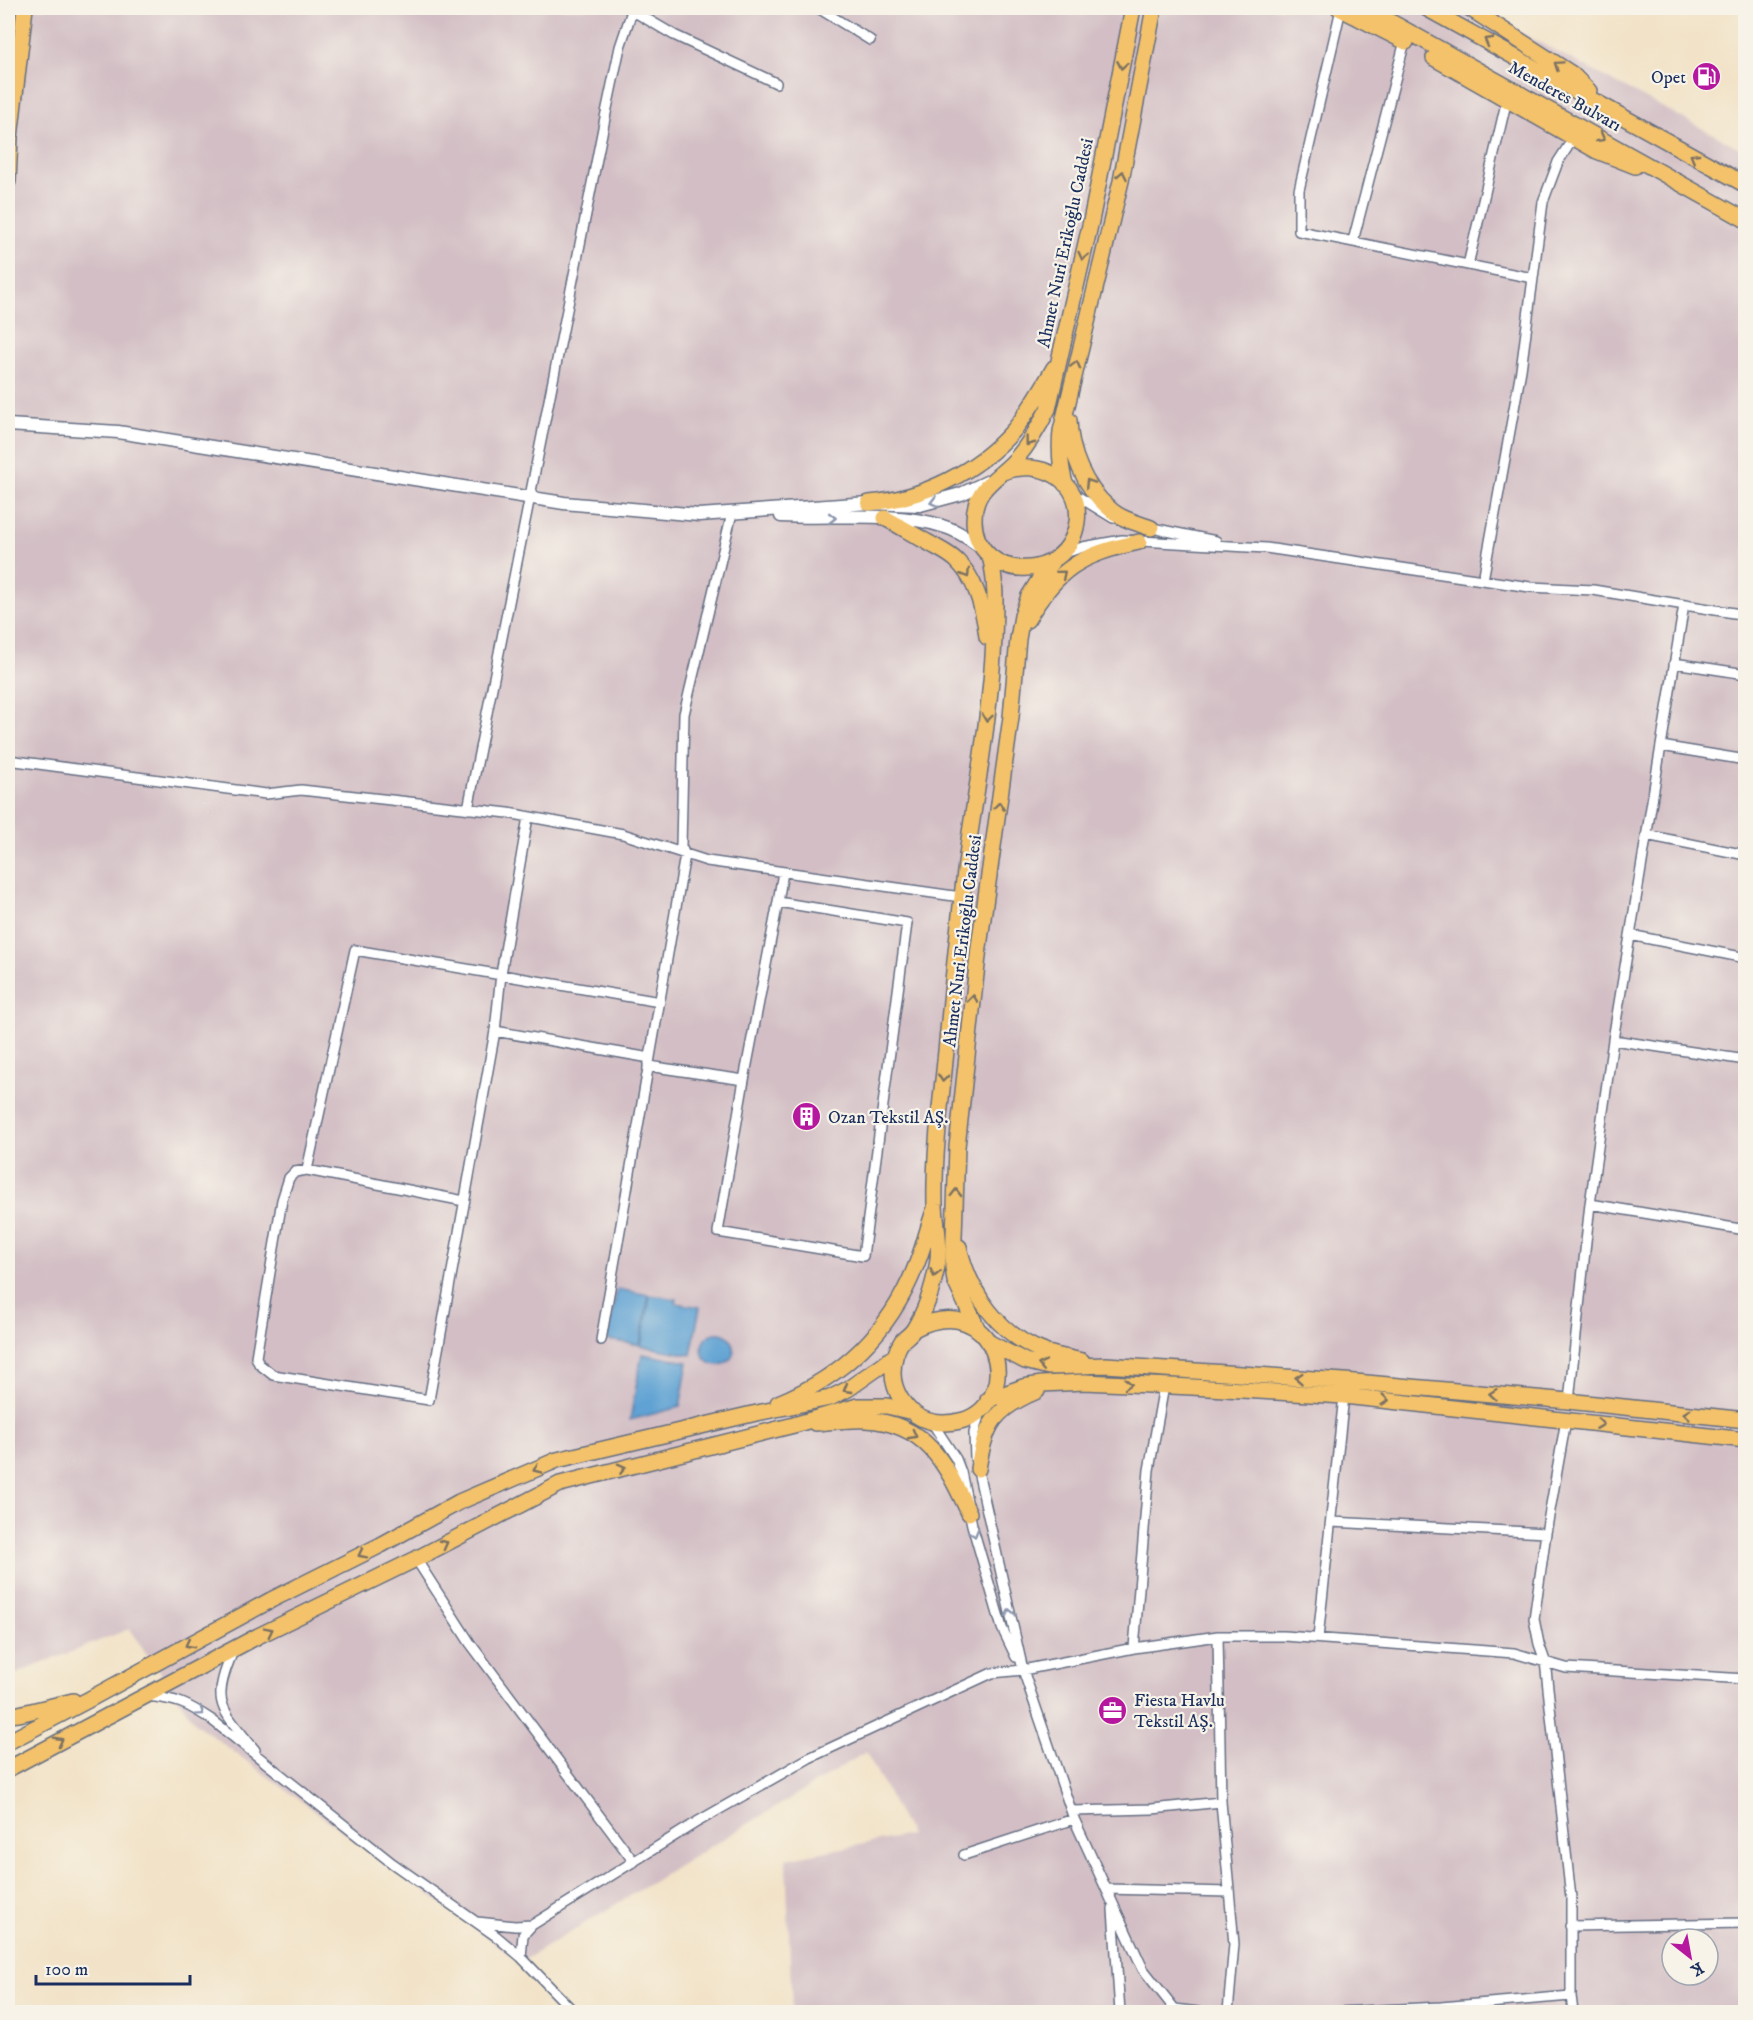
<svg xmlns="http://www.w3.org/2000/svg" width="1753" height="2020" font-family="'IM FELL DW Pica',serif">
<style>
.industrial{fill:#d2bec4;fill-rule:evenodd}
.water{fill:#5fa2d3;stroke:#3d6898;stroke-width:1.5}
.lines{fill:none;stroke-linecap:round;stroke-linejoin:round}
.minor-casing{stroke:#666e83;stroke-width:12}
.tertiary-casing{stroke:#666e83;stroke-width:15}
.primary-casing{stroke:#666e83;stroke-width:18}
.minor{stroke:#fff;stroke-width:9}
.tertiary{stroke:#fff;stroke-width:12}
.primary{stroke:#f3c26a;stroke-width:15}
.oneway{stroke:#7c7163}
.oneway2{stroke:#8d97ae}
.labels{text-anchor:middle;stroke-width:4.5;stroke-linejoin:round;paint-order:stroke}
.poi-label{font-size:18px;fill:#1b2f5e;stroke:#f7f3e8;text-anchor:start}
.street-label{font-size:18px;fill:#1b2f5e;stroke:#f7f3e8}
</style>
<rect width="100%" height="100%" fill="#f7f3e8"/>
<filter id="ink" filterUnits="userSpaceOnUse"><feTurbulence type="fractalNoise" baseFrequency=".0167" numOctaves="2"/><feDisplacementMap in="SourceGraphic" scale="12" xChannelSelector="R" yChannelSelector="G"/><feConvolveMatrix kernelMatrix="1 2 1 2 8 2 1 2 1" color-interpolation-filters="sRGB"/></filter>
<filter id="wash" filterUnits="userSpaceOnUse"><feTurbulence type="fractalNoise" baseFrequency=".008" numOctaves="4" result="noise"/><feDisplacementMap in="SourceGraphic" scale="24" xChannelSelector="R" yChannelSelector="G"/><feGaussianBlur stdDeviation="1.35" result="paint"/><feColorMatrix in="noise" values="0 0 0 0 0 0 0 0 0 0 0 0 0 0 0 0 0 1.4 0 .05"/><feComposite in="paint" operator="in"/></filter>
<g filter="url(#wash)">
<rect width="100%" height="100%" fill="#f2e3c8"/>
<!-- industrial -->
<path class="industrial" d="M 8,8 L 1474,8 L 1745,151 L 1745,2012 L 792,2012 L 786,1859 L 910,1835 L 866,1752 L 521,1962 L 196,1724 L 129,1629 L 8,1677 ZM 1672,1939 L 1708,1939 L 1708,1975 L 1672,1975 Z"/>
<!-- water -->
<path class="water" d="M 617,1289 L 649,1295 L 640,1345 L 607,1340 Z
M 650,1295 L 677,1299 L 676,1303 L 700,1307 L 691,1355 L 641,1346 Z
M702 1349a16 16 0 1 1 32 0a16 16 0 1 1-32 0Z
M 642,1354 L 688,1362 L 680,1407 L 630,1420 Z"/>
</g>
<g filter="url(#ink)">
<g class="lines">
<defs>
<path id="minor" d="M 628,8 L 674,35 L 776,83
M 818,8 L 870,40
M 1341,9 L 1299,190 L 1299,231 L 1533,278
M 1353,241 L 1405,41
M 1468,265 L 1507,99
M 1074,494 L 1113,518
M 1147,527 L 1216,541
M 1065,553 L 1083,547 L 1122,540 L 1266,548 L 1530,587 L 1593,590 L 1746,615
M 1483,580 L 1521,370 L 1543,202 L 1558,162 L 1576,134
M 1674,663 L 1746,674
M 1661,746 L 1746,760
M 8,760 L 266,794 L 301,790 L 508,813 L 623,834 L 707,861 L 961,897
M 468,809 L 606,113 L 620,47 L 633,8
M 1646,835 L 1746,855
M 778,902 L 907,923 L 863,1256 L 718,1232 L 744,1080 Z
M 778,902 L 783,872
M 1630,935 L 1746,958
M 495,1031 L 501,974 L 528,817
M 1613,1040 L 1746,1060
M 648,1066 L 744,1080
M 307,1170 L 355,950 L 660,1002
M 464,1201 L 307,1170 L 295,1172 L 289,1178 L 282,1200 L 256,1357 L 259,1364 L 273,1375 L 429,1400 L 495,1031 L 650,1058
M 1590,1204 L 1746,1230
M 601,1340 L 685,855 L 681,846 L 684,714 L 732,513
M 1569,1401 L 1590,1204 L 1613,1040 L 1684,605
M 980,1412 L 974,1433 L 975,1458 L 1023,1670 L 1074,1819 L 1143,1969 L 1177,2012
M 1566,1420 L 1546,1533 L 1534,1619 L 1539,1644 L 1545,1661 L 1571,1898 L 1571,1996 L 1573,2012
M 931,1421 L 956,1459 L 961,1472 L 972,1525 L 1002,1628 L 1016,1657
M 1331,1522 L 1546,1533
M 416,1559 L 470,1643 L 634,1862
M 1218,1636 L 1221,1802 L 1234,1944 L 1228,2012
M 1318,1638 L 1344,1396
M 1134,1648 L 1149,1470 L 1164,1386
M 234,1649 C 210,1704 220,1707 255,1750
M 147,1696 C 177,1699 186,1703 212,1720 L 392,1863 L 496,1936 L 521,1957 L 574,2012
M 1072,1811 L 1152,1809 L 1221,1802
M 964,1855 L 1074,1819
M 1106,1889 L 1229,1892
M 1113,1909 L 1120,2012
M 477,1922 L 515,1926 L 532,1925
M 1570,1926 L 1746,1923
M 521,1957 L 523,1935 L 532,1925 L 697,1822 L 809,1758 L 992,1673 L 1023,1670 L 1134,1648 L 1218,1636 L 1284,1636 L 1514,1653 L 1566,1668 L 1746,1679
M 1175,2009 L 1198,2012
M 1338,2012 L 1441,2007 L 1571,1996"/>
<path id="tertiary" d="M 8,425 L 118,432 L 564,503 L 699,515 L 869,503 L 920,505 L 961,494 L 989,481
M 781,516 C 832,519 894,511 942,526 C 957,530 970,539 982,548"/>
<path id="primary" d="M 1339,8 L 1406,42
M 1366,8 L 1746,220
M 1426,8 L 1746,185
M 1469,8 L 1572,74 L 1589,91
M 1434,58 L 1597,151 L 1635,166
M 8,181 L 10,138 L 25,8
M 1069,420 C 1070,452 1084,487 1109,508 C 1120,519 1137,523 1151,528
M 1003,472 C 1038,458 1083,479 1077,522 C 1068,586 975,582 974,520 C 974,487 997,480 1016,459 C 1029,444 1039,427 1048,409 L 1091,221 L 1133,8
M 1065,484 C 1060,465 1059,450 1061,431 L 1121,181 L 1154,8
M 869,503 C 923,499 978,471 1014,430 C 1029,411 1042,389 1054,368
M 885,518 C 900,526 914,535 929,543 C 939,549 949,553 957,561 C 977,580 984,611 987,637
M 1027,620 C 1058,568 1080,555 1139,542
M 959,1247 C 970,1294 999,1335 1045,1352 C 1057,1356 1070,1358 1082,1361
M 914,1329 C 996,1287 1026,1399 964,1420 C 949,1424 935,1425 921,1418 C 905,1410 893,1391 893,1373 C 893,1362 896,1350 902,1341 C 906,1337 911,1334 914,1329 C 925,1312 933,1287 937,1266 C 941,1245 936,1226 935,1205 C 934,1161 939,1116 944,1071 C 952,992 959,912 970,833 C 980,768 991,704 994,639 C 995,610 997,584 990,556
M 978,1330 L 955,1281 L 953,1267 L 957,1147 L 979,947 L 1011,717 L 1018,639 L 1022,616 L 1029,596 L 1044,572 L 1052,563
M 990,1343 L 1025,1361 L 1049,1367 L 1106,1365 L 1344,1381 L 1558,1400 L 1746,1420
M 988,1400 L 1023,1387 L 1042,1384 L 1085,1382 L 1192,1387 L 1344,1396 L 1746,1440
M 778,1403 C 842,1377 889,1333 915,1268 C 923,1250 927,1230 934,1211
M 815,1423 C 832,1422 849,1419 866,1420 C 927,1423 946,1465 969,1513
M 978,1469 C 985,1424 994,1409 1037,1391
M 8,1715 L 19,1714 L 73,1701
M 8,1742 L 88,1700 L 271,1600 L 381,1545 L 459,1502 L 557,1460 L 752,1414 L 830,1398 L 848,1389 L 895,1356
M 8,1769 L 258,1636 L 416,1559 L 560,1484 L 794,1425 L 858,1406 L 887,1406 L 913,1412"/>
</defs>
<!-- minor casing -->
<use href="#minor" class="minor-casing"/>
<!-- tertiary casing -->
<use href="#tertiary" class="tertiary-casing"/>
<!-- primary casing -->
<use href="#primary" class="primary-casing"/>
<!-- minor -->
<use href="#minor" class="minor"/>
<!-- tertiary -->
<use href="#tertiary" class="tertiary"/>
<!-- primary -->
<use href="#primary" class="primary"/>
</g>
<!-- one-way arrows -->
<defs><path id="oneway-chevron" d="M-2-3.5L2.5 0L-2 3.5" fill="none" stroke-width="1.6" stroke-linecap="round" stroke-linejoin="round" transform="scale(1.5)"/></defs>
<g class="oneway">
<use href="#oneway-chevron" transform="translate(1488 41) rotate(-151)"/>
<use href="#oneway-chevron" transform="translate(1122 65) rotate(100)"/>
<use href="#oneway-chevron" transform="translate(1558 65) rotate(-146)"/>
<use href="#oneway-chevron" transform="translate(1601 138) rotate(29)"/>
<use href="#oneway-chevron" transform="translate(1694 157) rotate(-150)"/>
<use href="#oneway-chevron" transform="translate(1122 175) rotate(-79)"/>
<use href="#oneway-chevron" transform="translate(1083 256) rotate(103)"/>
<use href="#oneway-chevron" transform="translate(1076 365) rotate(-76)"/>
<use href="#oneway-chevron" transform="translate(1029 442) rotate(127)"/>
<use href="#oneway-chevron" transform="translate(1089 483) rotate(-123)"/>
<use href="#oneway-chevron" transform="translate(966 574) rotate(58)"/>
<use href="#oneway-chevron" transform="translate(1062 574) rotate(-40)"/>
<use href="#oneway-chevron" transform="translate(987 718) rotate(98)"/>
<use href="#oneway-chevron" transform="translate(999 806) rotate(-82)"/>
<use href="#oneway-chevron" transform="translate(973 999) rotate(-84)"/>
<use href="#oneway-chevron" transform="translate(943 1078) rotate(96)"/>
<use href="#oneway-chevron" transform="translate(956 1193) rotate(-89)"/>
<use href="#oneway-chevron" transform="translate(935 1273) rotate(103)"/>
<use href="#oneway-chevron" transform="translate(1042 1365) rotate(-168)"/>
<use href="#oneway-chevron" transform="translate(1299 1378) rotate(-176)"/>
<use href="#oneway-chevron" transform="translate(1128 1384) rotate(2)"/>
<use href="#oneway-chevron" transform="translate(847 1389) rotate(150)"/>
<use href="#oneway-chevron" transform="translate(1493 1394) rotate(-175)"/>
<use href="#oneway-chevron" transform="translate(1385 1400) rotate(6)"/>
<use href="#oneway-chevron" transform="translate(1687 1414) rotate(-174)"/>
<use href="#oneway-chevron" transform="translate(1600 1424) rotate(7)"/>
<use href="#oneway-chevron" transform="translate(913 1435) rotate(28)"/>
<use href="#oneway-chevron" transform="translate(622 1468) rotate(-14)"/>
<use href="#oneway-chevron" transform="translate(537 1469) rotate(157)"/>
<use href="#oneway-chevron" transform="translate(444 1544) rotate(-28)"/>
<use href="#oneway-chevron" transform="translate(362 1554) rotate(153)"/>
<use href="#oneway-chevron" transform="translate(269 1631) rotate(-27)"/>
<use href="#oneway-chevron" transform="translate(189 1644) rotate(152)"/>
<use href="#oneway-chevron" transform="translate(59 1741) rotate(-28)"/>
</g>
<g class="oneway2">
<use href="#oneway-chevron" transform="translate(934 502) rotate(166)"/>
<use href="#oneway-chevron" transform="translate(832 518)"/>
<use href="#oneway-chevron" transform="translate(974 1533) rotate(74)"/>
<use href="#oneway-chevron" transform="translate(1010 1613) rotate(-103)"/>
<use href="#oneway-chevron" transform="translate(200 1712) rotate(34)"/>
</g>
</g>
<!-- icons -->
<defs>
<symbol id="fuel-disc" viewBox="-11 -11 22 22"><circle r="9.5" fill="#b5179e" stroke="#f7f3e8"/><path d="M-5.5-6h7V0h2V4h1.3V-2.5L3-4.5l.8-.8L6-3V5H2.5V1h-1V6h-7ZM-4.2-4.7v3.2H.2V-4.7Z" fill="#fff"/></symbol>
<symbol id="building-disc" viewBox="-11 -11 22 22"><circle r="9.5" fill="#b5179e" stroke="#f7f3e8"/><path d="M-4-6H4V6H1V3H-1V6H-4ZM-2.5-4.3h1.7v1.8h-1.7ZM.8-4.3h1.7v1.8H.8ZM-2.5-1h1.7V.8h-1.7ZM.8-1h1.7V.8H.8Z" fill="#fff"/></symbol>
<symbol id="office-disc" viewBox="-11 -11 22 22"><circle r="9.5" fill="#b5179e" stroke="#f7f3e8"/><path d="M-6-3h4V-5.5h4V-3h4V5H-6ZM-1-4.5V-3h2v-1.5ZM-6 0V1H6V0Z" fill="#fff"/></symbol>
</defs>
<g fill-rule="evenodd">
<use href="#fuel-disc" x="1690" y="60" width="33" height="33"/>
<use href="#building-disc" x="790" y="1100" width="33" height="33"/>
<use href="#office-disc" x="1096" y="1694" width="33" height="33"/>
</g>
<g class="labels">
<!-- poi labels -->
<g class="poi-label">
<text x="1686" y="83" text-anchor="end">Opet</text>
<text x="828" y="1123">Ozan Tekstil AŞ.</text>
<text x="1134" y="1706">Fiesta Havlu<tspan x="1134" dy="21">Tekstil AŞ.</tspan></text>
</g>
<!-- street labels -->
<g class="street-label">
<text transform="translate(1565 96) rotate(29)" y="6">Menderes Bulvarı</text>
<text transform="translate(1065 243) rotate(-78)" y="6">Ahmet Nuri Erikoğlu Caddesi</text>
<text transform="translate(962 941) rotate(-83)" y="6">Ahmet Nuri Erikoğlu Caddesi</text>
</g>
</g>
<!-- margin -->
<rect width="1753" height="2020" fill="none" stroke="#f7f3e8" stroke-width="30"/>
<!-- north arrow -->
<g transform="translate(1690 1957) rotate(149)"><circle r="28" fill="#f7f3e8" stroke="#9fa5b1" stroke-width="1.5"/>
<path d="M0-4.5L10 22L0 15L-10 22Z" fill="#b5179e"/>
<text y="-9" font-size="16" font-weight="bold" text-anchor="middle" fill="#1b2f5e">K</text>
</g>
<!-- scale -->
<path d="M36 1975v9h154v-9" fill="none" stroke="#1b2f5e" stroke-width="3"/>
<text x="45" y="1975" font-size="18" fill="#1b2f5e" stroke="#f7f3e8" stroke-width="4.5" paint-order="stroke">100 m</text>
</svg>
